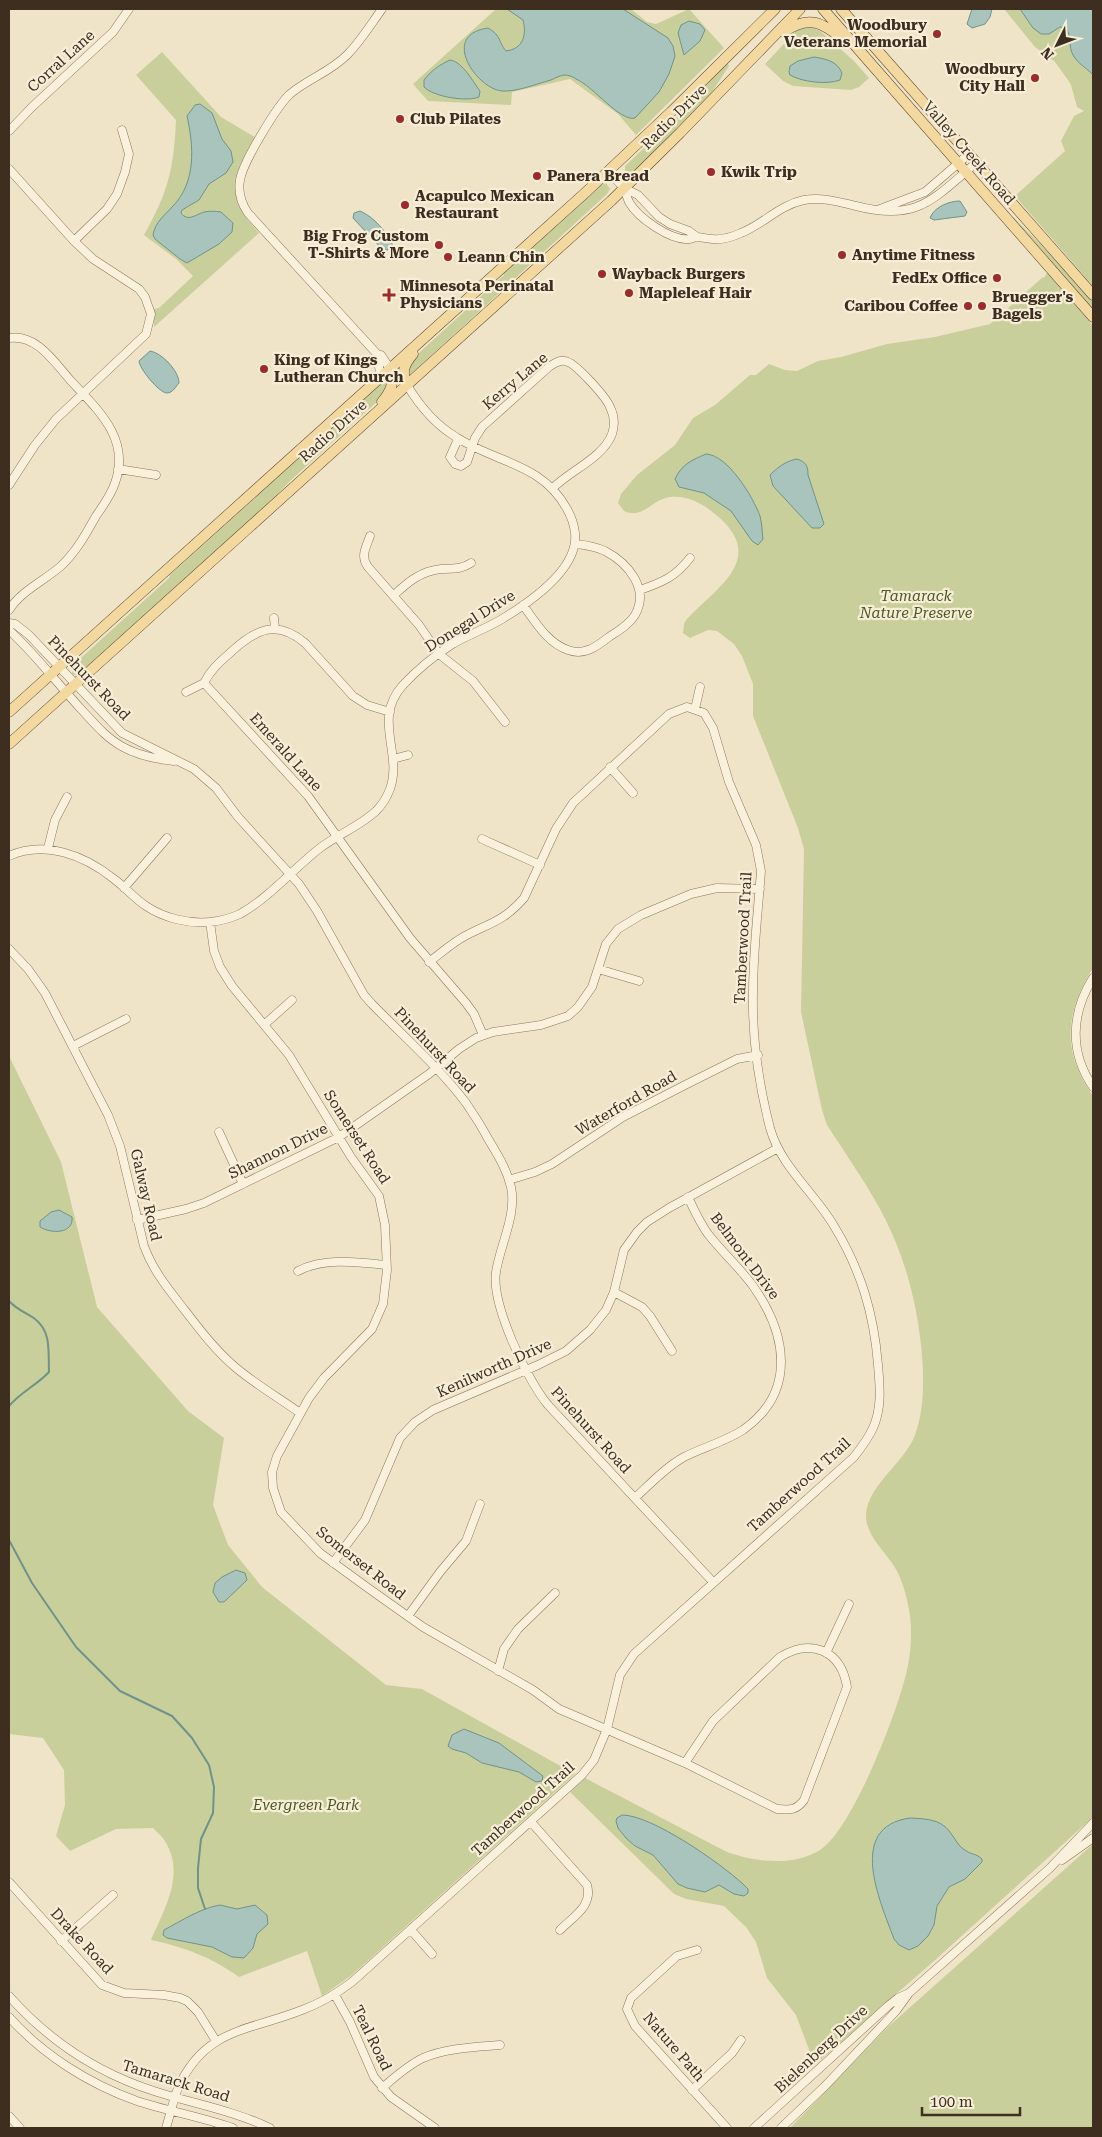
<svg xmlns="http://www.w3.org/2000/svg" width="1102" height="2137" font-family="'Roboto Serif',serif">
<style>
.green{fill:#c9cf9b}
.water{fill:#a9c4bc;stroke:#6f938a}
.lines{fill:none;stroke-linecap:round;stroke-linejoin:round}
.stream{stroke:#6f938a;stroke-width:2}
.minor-casing{stroke:#8d765c;stroke-width:9}
.major-casing{stroke:#5b4430;stroke-width:11}
.minor{stroke:#faf1dc;stroke-width:8}
.major{stroke:#f3d9a0;stroke-width:10}
.poi-dot{fill:#9e2a2b;stroke:#f7eed8;stroke-width:2}
.labels{text-anchor:middle;stroke-width:4.5;stroke-linejoin:round;paint-order:stroke}
.poi-label{font-size:15px;font-weight:bold;fill:#3d2e20;stroke:#f7eed8;text-anchor:start}
.street-label{font-size:15px;fill:#3d2e20;stroke:#f7eed8}
.park-label{font-size:15px;font-style:italic;fill:#4d5a26;stroke:#f7eed8}
</style>
<rect width="100%" height="100%" fill="#f0e4c8"/>
<!-- green -->
<path class="green" d="M 496,9 L 631,9 L 647,22 L 656,24 L 689,9 L 724,48 L 636,135 L 618,114 L 570,79 L 512,92 L 511,105 L 428,101 L 413,84 Z
M 1004,9 L 1093,9 L 1093,286 L 1015,196 L 1065,151 L 1061,141 L 1074,116 L 1084,111 L 1077,107 L 1071,85 L 1068,80 L 1055,62 L 1035,47 Z
M 803,28 L 813,28 L 820,31 L 854,61 L 869,78 L 859,87 L 851,90 L 793,86 L 783,81 L 765,64 L 796,31 Z
M 162,52 L 221,117 L 260,140 L 240,181 L 248,213 L 246,218 L 259,233 L 154,327 L 154,309 L 159,308 L 193,276 L 176,259 L 144,235 C 168,192 174,169 176,120 L 136,75 Z
M 727,63 L 729,66 L 708,98 L 631,175 L 625,173 L 625,166 L 682,112 Z
M 606,183 L 610,189 L 607,194 L 409,376 L 410,364 L 420,352 L 504,275 L 504,272 L 601,185 Z
M 1013,217 L 1055,259 L 1093,302 L 1093,310 L 1012,218 Z
M 1047,273 L 1093,326 L 1093,968 C 1065,1013 1061,1051 1093,1096 L 1093,1817 L 934,1961 L 817,2063 L 815,2061 L 823,2054 L 821,2052 L 813,2058 L 811,2055 L 796,2015 L 767,1978 L 756,1942 L 746,1927 L 724,1906 L 686,1899 L 674,1894 L 570,1792 L 585,1778 L 725,1851 C 753,1862 793,1867 820,1850 C 853,1829 901,1704 908,1665 C 911,1650 912,1632 910,1616 C 908,1602 904,1586 898,1573 C 889,1554 865,1537 866,1514 C 868,1485 905,1462 915,1435 C 925,1408 924,1373 921,1345 C 916,1298 903,1251 880,1209 C 864,1180 845,1153 827,1125 L 822,1110 L 801,1012 L 804,849 L 798,828 L 753,716 L 753,684 L 742,656 L 734,644 L 717,631 L 708,630 L 690,638 L 683,633 L 684,624 L 686,620 C 717,587 769,558 715,514 C 702,503 687,495 670,497 C 652,499 643,520 624,511 L 618,503 L 621,494 L 637,475 L 675,445 L 693,418 L 715,405 L 750,375 L 756,375 L 769,364 L 785,370 L 797,371 L 818,361 L 841,357 L 887,344 L 935,337 L 990,324 L 1043,277 L 1044,278 Z
M 387,378 L 387,387 L 381,398 L 290,481 L 269,503 L 86,668 L 75,675 L 72,674 L 72,666 L 169,578 L 170,575 Z
M 9,1056 L 61,1162 L 97,1307 L 188,1411 L 224,1438 L 213,1505 L 228,1545 L 262,1587 L 386,1685 L 422,1689 L 575,1774 L 352,1975 L 322,1996 L 307,1951 L 239,1977 C 211,1957 184,1947 151,1940 C 164,1910 185,1875 166,1843 C 163,1837 157,1832 153,1828 L 116,1829 L 70,1851 L 56,1836 L 65,1805 L 64,1770 L 43,1738 L 9,1734 Z
M 1093,1844 L 1093,2128 L 790,2128 L 889,2026 Z"/>
<!-- water -->
<path class="water" d="M 507,9 L 623,9 L 668,38 L 673,46 L 675,56 L 669,74 L 659,92 L 635,118 C 620,122 593,86 576,79 C 574,77 568,75 565,75 C 561,75 555,78 551,80 C 536,84 517,92 502,91 C 477,89 439,35 488,28 C 502,36 498,42 506,51 C 523,49 527,35 523,20 Z
M 972,9 L 992,9 L 990,17 L 985,24 L 972,28 L 967,24 Z
M 1020,9 L 1093,9 L 1093,75 C 1087,68 1078,64 1073,55 C 1068,46 1072,37 1066,28 L 1060,27 L 1049,34 L 1041,34 L 1033,28 Z
M 689,21 L 700,24 L 705,30 L 700,41 L 684,55 L 678,33 L 681,25 Z
M 814,57 C 826,59 837,61 842,73 L 840,80 C 827,85 802,82 790,75 L 789,72 L 790,66 L 798,61 Z
M 450,60 C 463,62 473,82 480,91 L 479,97 C 467,102 434,97 424,87 L 424,80 C 431,71 439,65 450,60 Z
M 200,104 L 212,113 L 222,139 L 231,151 L 233,162 L 226,173 L 209,184 L 199,200 L 182,210 L 181,213 C 188,222 195,215 204,212 C 210,211 215,211 221,212 L 233,223 L 232,232 L 219,244 L 187,263 L 180,259 L 155,239 L 153,235 C 155,222 165,215 173,206 C 196,182 194,147 187,116 L 195,105 Z
M 960,201 L 967,212 L 965,216 L 934,220 L 930,218 C 934,207 949,201 960,201 Z
M 360,211 C 374,217 387,232 393,246 L 388,250 L 382,249 L 353,218 L 354,213 Z
M 150,351 C 162,353 179,371 179,383 C 176,386 173,393 167,393 C 159,393 139,368 139,361 Z
M 706,454 C 728,455 753,497 760,516 C 762,523 762,532 763,539 L 758,545 L 752,541 L 731,511 L 704,493 L 679,487 L 675,479 C 682,464 692,460 706,454 Z
M 797,459 C 806,462 808,466 808,475 L 824,524 L 820,528 L 812,528 L 773,486 L 770,475 C 778,467 786,461 797,459 Z
M 59,1210 L 72,1217 C 74,1234 51,1234 40,1227 L 40,1221 L 51,1212 Z
M 236,1570 L 245,1573 L 247,1580 L 224,1602 L 219,1602 L 213,1592 L 215,1583 L 222,1577 Z
M 464,1729 L 499,1743 L 543,1776 L 542,1781 L 536,1782 L 519,1772 L 482,1763 L 466,1753 L 452,1749 L 448,1746 L 452,1735 Z
M 622,1815 C 652,1815 720,1863 743,1884 L 748,1889 L 748,1893 L 744,1896 L 734,1894 L 719,1885 L 705,1892 L 687,1888 L 678,1884 L 653,1855 L 635,1846 L 626,1838 L 618,1828 L 616,1821 L 617,1818 Z
M 910,1818 C 928,1819 942,1819 952,1835 C 956,1840 959,1847 965,1850 C 971,1855 976,1853 982,1859 L 982,1862 L 965,1879 L 949,1887 L 937,1906 L 934,1925 L 928,1936 L 918,1946 L 909,1950 L 899,1945 L 894,1939 C 880,1901 846,1827 910,1818 Z
M 220,1905 L 237,1909 L 255,1905 L 267,1915 L 268,1924 L 257,1934 L 253,1948 L 244,1958 L 232,1957 L 212,1947 L 167,1938 L 163,1935 L 164,1930 C 181,1921 201,1908 220,1905 Z"/>
<g class="lines">
<!-- stream -->
<path class="stream" d="M 9,1301 C 17,1310 27,1313 35,1319 C 52,1332 48,1353 49,1372 C 37,1385 21,1392 9,1406
M 9,1540 L 32,1583 L 76,1647 L 120,1691 L 172,1716 L 192,1738 L 209,1765 L 214,1787 L 213,1813 L 201,1839 L 198,1868 L 198,1888 L 205,1909"/>
<defs>
<path id="minor" d="M 382,9 C 371,24 361,41 347,55 C 330,72 308,79 290,94 C 277,106 243,162 240,180 C 238,192 241,203 248,213 L 378,355 L 381,355 L 390,369
M 9,131 L 32,107 L 113,32 L 129,9
M 9,169 L 74,241 L 93,259 L 139,289 L 145,297 L 151,314 L 146,334 L 56,419 L 35,445 L 9,485
M 608,171 L 624,188 L 638,195 L 659,217 L 670,224 L 689,231 L 697,237
M 624,188 C 626,193 627,198 629,202 C 638,218 671,241 689,239 C 692,239 694,237 697,237 C 701,237 707,239 712,239 C 721,240 732,237 741,233 C 764,224 779,205 804,200 C 823,197 839,202 856,206 C 918,222 933,199 976,163
M 880,209 L 925,192 L 969,154
M 74,241 L 107,209 L 117,194 L 125,172 L 129,154 L 122,130
M 9,338 C 37,334 54,362 71,381 C 98,410 131,439 115,483 C 111,495 103,506 96,516 C 86,534 76,552 61,566 C 44,581 22,590 9,610
M 378,355 C 376,362 382,369 379,379
M 458,439 L 450,457 L 455,464 L 461,466 L 467,462 L 475,438 L 482,427 L 550,366 C 555,363 559,360 565,361 C 575,362 606,397 610,407 C 614,415 615,425 612,434 C 603,458 571,470 553,488
M 118,469 L 156,475
M 370,536 C 366,548 360,556 368,567 L 419,625 L 439,654 L 473,681 L 505,722
M 640,590 C 663,582 675,577 690,558
M 394,595 C 408,582 421,571 441,569 C 453,568 460,570 471,563
M 523,605 C 535,621 547,643 568,650 C 584,656 596,647 609,637 C 618,631 629,625 635,615 C 650,589 628,563 605,551 C 596,547 586,545 576,544
M 274,618 L 275,629
M 9,623 L 15,624 L 29,635 L 122,733 L 194,769 L 216,788 L 238,817 L 299,884 L 317,911 L 364,995 L 372,1004 C 403,1036 439,1067 466,1103 C 475,1116 483,1129 490,1142 C 499,1157 507,1170 511,1187 C 517,1215 500,1245 496,1272 C 491,1304 527,1380 548,1405 L 713,1582
M 9,630 C 35,654 57,683 81,709 C 94,723 106,738 123,747 C 139,756 156,759 174,761
M 204,683 L 308,796 L 410,938 L 466,1003 L 474,1014 L 483,1035
M 204,683 C 211,669 220,662 231,652 C 256,629 277,619 305,643 L 353,696 L 367,705 L 390,712
M 186,692 L 204,683
M 695,709 L 700,687
M 393,759 L 408,755
M 610,767 L 633,793
M 482,839 L 540,865
M 48,848 L 55,820 L 67,797
M 9,856 C 45,840 84,855 114,879 C 125,887 134,898 146,906 C 164,918 188,924 210,922 C 220,921 231,918 240,914 C 270,897 293,869 320,848 C 337,835 360,826 376,811 C 382,805 387,797 390,789 C 403,753 372,719 403,685 C 417,670 434,656 451,645 C 467,635 486,629 502,619 C 530,602 579,569 575,533 C 574,524 571,516 567,509 C 542,463 496,463 456,437 C 436,425 419,405 407,385
M 124,888 L 167,838
M 210,922 L 214,951 L 220,967 L 232,986 L 289,1055 L 351,1157 L 379,1196 L 385,1225 L 387,1270 L 383,1304 L 372,1329 L 324,1378 L 309,1398 L 277,1456 L 272,1472 L 273,1488 L 281,1512 L 320,1553 L 368,1588 L 423,1627 L 533,1690 L 559,1709 L 685,1763 L 777,1809 C 789,1810 796,1811 804,1800 L 847,1687 C 841,1650 811,1638 780,1657 L 713,1721 L 685,1763
M 9,949 L 28,969 L 45,993 L 108,1115 L 120,1146 L 144,1246 C 152,1268 165,1285 180,1304 C 197,1326 213,1348 235,1367 C 255,1384 279,1398 300,1413
M 598,969 L 639,981
M 1093,978 C 1071,1013 1069,1052 1093,1087
M 265,1024 L 292,1000
M 73,1046 L 126,1019
M 219,1132 L 243,1184
M 509,1180 L 535,1172 L 552,1164 L 623,1117 L 687,1084 L 737,1059 L 758,1055
M 137,1220 L 186,1209 L 204,1203 L 339,1137 L 429,1074 L 459,1049 L 476,1038 L 493,1032 L 541,1025 L 568,1016 L 578,1007 L 592,987 L 606,944 L 618,929 L 641,915 L 691,894 L 717,888 L 760,889
M 298,1271 C 324,1257 358,1262 386,1265
M 614,1292 L 642,1307 L 650,1316 L 672,1351
M 635,1498 C 650,1484 666,1467 684,1457 C 704,1447 724,1442 743,1430 C 797,1392 787,1334 753,1286 C 740,1268 722,1252 708,1234 C 700,1223 694,1210 688,1197
M 333,1563 L 365,1520 L 400,1438 L 415,1422 L 433,1410 L 538,1365 L 566,1351 L 590,1330 L 606,1310 L 614,1292 L 624,1250 L 637,1232 L 647,1222 L 669,1208 L 778,1148
M 408,1616 L 440,1572 L 466,1541 L 480,1504
M 826,1653 L 849,1604
M 498,1671 L 504,1649 L 518,1629 L 555,1593
M 531,1822 L 587,1885 C 593,1906 574,1916 560,1930
M 1062,1860 L 1093,1838
M 9,1882 L 102,1985 L 124,1993 L 164,1995 L 180,1998 L 187,2001 L 198,2012 L 216,2041
M 411,1930 L 432,1954
M 61,1941 L 113,1895
M 697,1950 L 677,1956 L 631,1998 L 627,2009 L 635,2026 L 727,2128
M 335,1995 L 350,2022 L 374,2077 L 391,2097 L 435,2128
M 9,1996 C 50,2042 99,2074 157,2092 C 195,2104 234,2111 270,2128
M 9,2017 C 43,2055 89,2084 137,2101 C 168,2111 201,2117 233,2128
M 382,2088 C 395,2077 408,2065 423,2058 C 446,2048 475,2047 500,2045
M 692,2090 L 732,2053 L 741,2040
M 9,2116 L 20,2128
M 166,2128 C 170,2115 173,2101 178,2088 C 205,2028 249,2031 302,2010 C 321,2003 336,1994 352,1982 L 582,1775 L 594,1760 L 607,1729 L 620,1675 L 634,1654 L 854,1457 C 861,1448 868,1439 873,1428 C 882,1408 880,1387 878,1365 C 874,1314 861,1270 834,1226 C 814,1192 781,1167 770,1128 C 759,1085 752,1037 753,993 C 753,952 758,912 761,871 L 756,845 L 729,782 L 713,728 L 704,713 L 687,707 L 669,714 L 573,803 L 556,829 L 524,898 C 504,921 490,923 465,936 C 452,943 441,953 429,962
M 754,2128 L 888,2006 L 898,1998 L 909,1993 L 1050,1868 L 1093,1823
M 781,2128 L 826,2085 L 896,2011 L 909,1993"/>
<path id="major" d="M 823,9 L 1093,317
M 841,9 L 1093,295
M 784,32 C 809,14 823,23 844,40
M 407,385 C 401,373 404,364 413,354
M 382,402 C 391,391 395,382 390,369
M 9,712 L 585,193 L 671,112 L 775,9
M 9,744 L 611,201 L 680,133 L 800,9"/>
</defs>
<!-- minor casing -->
<use href="#minor" class="minor-casing"/>
<!-- major casing -->
<use href="#major" class="major-casing"/>
<!-- minor -->
<use href="#minor" class="minor"/>
<!-- major -->
<use href="#major" class="major"/>
</g>
<!-- markers -->
<g class="poi-dot">
<circle cx="937" cy="34" r="5"/>
<circle cx="1035" cy="78" r="5"/>
<circle cx="400" cy="119" r="5"/>
<circle cx="711" cy="172" r="5"/>
<circle cx="537" cy="176" r="5"/>
<circle cx="405" cy="205" r="5"/>
<circle cx="439" cy="245" r="5"/>
<circle cx="842" cy="255" r="5"/>
<circle cx="448" cy="257" r="5"/>
<circle cx="602" cy="274" r="5"/>
<circle cx="997" cy="278" r="5"/>
<circle cx="629" cy="293" r="5"/>
<path d="M386.5 287.5h5v5h5v5h-5v5h-5v-5h-5v-5h5z"/>
<circle cx="968" cy="306" r="5"/>
<circle cx="982" cy="306" r="5"/>
<circle cx="264" cy="369" r="5"/>
</g>
<g class="labels">
<!-- poi labels -->
<g class="poi-label">
<text x="927" y="30" text-anchor="end">Woodbury<tspan x="927" dy="17">Veterans Memorial</tspan></text>
<text x="1025" y="74" text-anchor="end">Woodbury<tspan x="1025" dy="17">City Hall</tspan></text>
<text x="410" y="124">Club Pilates</text>
<text x="721" y="177">Kwik Trip</text>
<text x="547" y="181">Panera Bread</text>
<text x="415" y="201">Acapulco Mexican<tspan x="415" dy="17">Restaurant</tspan></text>
<text x="429" y="241" text-anchor="end">Big Frog Custom<tspan x="429" dy="17">T-Shirts &amp; More</tspan></text>
<text x="852" y="260">Anytime Fitness</text>
<text x="458" y="262">Leann Chin</text>
<text x="612" y="279">Wayback Burgers</text>
<text x="987" y="283" text-anchor="end">FedEx Office</text>
<text x="400" y="291">Minnesota Perinatal<tspan x="400" dy="17">Physicians</tspan></text>
<text x="639" y="298">Mapleleaf Hair</text>
<text x="992" y="302">Bruegger's<tspan x="992" dy="17">Bagels</tspan></text>
<text x="958" y="311" text-anchor="end">Caribou Coffee</text>
<text x="274" y="365">King of Kings<tspan x="274" dy="17">Lutheran Church</tspan></text>
</g>
<!-- street labels -->
<g class="street-label">
<text transform="translate(61 61) rotate(-42)" y="5">Corral Lane</text>
<text transform="translate(674 117) rotate(-45)" y="5">Radio Drive</text>
<text transform="translate(969 153) rotate(49)" y="5">Valley Creek Road</text>
<text transform="translate(515 381) rotate(-40)" y="5">Kerry Lane</text>
<text transform="translate(333 431) rotate(-42)" y="5">Radio Drive</text>
<text transform="translate(470 621) rotate(-32)" y="5">Donegal Drive</text>
<text transform="translate(89 678) rotate(46)" y="5">Pinehurst Road</text>
<text transform="translate(286 752) rotate(48)" y="5">Emerald Lane</text>
<text transform="translate(743 938) rotate(-87)" y="5">Tamberwood Trail</text>
<text transform="translate(435 1050) rotate(47)" y="5">Pinehurst Road</text>
<text transform="translate(626 1103) rotate(-30)" y="5">Waterford Road</text>
<text transform="translate(357 1137) rotate(57)" y="5">Somerset Road</text>
<text transform="translate(278 1151) rotate(-26)" y="5">Shannon Drive</text>
<text transform="translate(146 1195) rotate(77)" y="5">Galway Road</text>
<text transform="translate(745 1256) rotate(53)" y="5">Belmont Drive</text>
<text transform="translate(494 1368) rotate(-24)" y="5">Kenilworth Drive</text>
<text transform="translate(591 1430) rotate(48)" y="5">Pinehurst Road</text>
<text transform="translate(799 1485) rotate(-42)" y="5">Tamberwood Trail</text>
<text transform="translate(361 1563) rotate(38)" y="5">Somerset Road</text>
<text transform="translate(523 1809) rotate(-42)" y="5">Tamberwood Trail</text>
<text transform="translate(82 1941) rotate(47)" y="5">Drake Road</text>
<text transform="translate(372 2038) rotate(64)" y="5">Teal Road</text>
<text transform="translate(674 2047) rotate(49)" y="5">Nature Path</text>
<text transform="translate(821 2049) rotate(-43)" y="5">Bielenberg Drive</text>
<text transform="translate(176 2081) rotate(17)" y="5">Tamarack Road</text>
</g>
<!-- park labels -->
<g class="park-label">
<text x="916" y="601">Tamarack<tspan x="916" dy="17">Nature Preserve</tspan></text>
<text x="306" y="1810">Evergreen Park</text>
</g>
</g>
<!-- border -->
<rect width="1102" height="2137" fill="none" stroke="#3d2e20" stroke-width="20"/>
<!-- north arrow -->
<g transform="translate(1057 45) rotate(228)" stroke="#f7eed8" stroke-width="4" paint-order="stroke">
<path d="M0-4L9 19L0 12L-9 19Z" fill="#3d2e20"/>
<text y="-8" font-size="14" font-weight="bold" text-anchor="middle" fill="#3d2e20">N</text>
</g>
<!-- scale -->
<path d="M922 2107v8h98v-8" fill="none" stroke="#3d2e20" stroke-width="2.5"/>
<text x="930" y="2107" font-size="15" fill="#3d2e20" stroke="#f7eed8" stroke-width="4" paint-order="stroke">100 m</text>
</svg>
